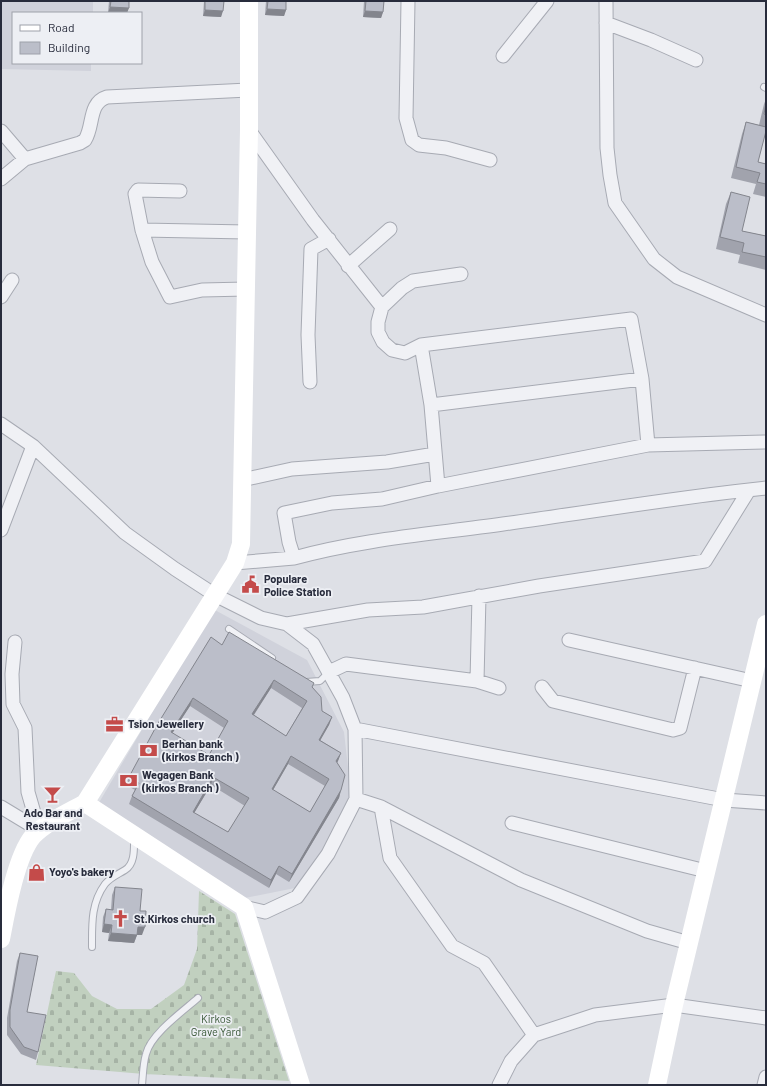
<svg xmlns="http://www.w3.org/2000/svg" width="767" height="1086" font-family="Barlow,sans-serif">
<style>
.built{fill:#d0d2db}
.cemetery{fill:url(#cemetery-stones)}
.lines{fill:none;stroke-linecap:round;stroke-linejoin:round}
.lane-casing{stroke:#a7aab3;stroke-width:8}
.street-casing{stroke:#a7aab3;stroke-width:15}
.lane{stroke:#f0f1f5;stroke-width:6}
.street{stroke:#f0f1f5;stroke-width:13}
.secondary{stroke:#fff;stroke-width:18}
.wall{fill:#a1a3ad;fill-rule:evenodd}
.shaded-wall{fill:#83858d}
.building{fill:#bbbec9;stroke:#83858d;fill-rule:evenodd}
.labels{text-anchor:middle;stroke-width:3.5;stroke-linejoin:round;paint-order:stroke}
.poi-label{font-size:11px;font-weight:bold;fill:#282c3c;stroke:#edeff4;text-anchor:start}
.park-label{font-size:11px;fill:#385736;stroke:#edeff4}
</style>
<defs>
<pattern id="cemetery-stones" width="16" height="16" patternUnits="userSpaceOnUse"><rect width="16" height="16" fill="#c1d0bf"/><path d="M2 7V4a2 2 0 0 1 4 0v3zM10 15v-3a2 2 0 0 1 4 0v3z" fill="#a6b3a5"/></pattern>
</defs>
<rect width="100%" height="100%" fill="#dee0e6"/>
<!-- built -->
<path class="built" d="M 1,1 L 93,1 L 93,13 L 13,13 L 13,63 L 91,63 L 91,71 L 1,69 Z
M 213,609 L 307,660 L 344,732 L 352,802 L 300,887 L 240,899 L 97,806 Z"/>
<!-- cemetery -->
<path class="cemetery" d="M 199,891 L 235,914 L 289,1081 L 144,1074 L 36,1065 L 56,971 L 74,973 L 92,996 L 117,1009 L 151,1009 L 184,985 L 197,949 Z"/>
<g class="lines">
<defs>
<path id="lane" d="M 764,87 L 766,88
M 229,629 L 272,658
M 306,682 L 320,681 L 329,672
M 92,947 C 92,924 91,903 105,884 C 111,877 117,875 125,870 C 135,864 134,849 134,839
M 142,1085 C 143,1075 143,1064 146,1054 C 151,1034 182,1012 198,998"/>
<path id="street" d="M 408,1 L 406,118 L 412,140 L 419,145 L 446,148 L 490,160
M 606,1 L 607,148 L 610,175 L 615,203 L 654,259 L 677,277 L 766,315
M 606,23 L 651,40 L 696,60
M 503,56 L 547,1
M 249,130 L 313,220 L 382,307
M 1,131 L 25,159 L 80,143 L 85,140 C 94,126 88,103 107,97 L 248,90
M 1,179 L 25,159
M 180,191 L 138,190 L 135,194 L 142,230 L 152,262 L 170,297 L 202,290 L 246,289
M 142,230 L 247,232
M 348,266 L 390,229
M 461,274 L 413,281 L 402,288 L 382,307 L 378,322 L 378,332 L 383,342 L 392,350 L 405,353 L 421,345 L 631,319 L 642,379 L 648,445
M 1,297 L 12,280
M 421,345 L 431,405 L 438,486 L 648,445 L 766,442
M 310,382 L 308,335 L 311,249 L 329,239
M 431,405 L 642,379
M 1,424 L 33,446 L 125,533 L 175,569 L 215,595 L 261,618 L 287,624 L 313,644 L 343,698 L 355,729 L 356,799 L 328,854 L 297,897 L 265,912 L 244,907
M 242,480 L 292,469 L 387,462 L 435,454
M 1,530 L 33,446
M 294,558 C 363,539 433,534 503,524 C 591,512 678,497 766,488
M 235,563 L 294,558 L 289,542 L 284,513 L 332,503 L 382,499 L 438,486
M 287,624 L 368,610 L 423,607 L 539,586 L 705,561 L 749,490
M 569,640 L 752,681
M 15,642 L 12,674 L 13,704 L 25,728 L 28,792 L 39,830
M 329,672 L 346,664 L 477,681 L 499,688
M 477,681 L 479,596
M 542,687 L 553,701 L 673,730 L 680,728 L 695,668
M 355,729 L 724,800 L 766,803
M 356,799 L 381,807 L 390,858 L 452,946 L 484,963 L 534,1035 L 595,1015 L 674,1005 L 766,1018
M 1,807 L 39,830
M 381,807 L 521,880 L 647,931 L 689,943
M 512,823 L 706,871
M 499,1085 L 511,1061 L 534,1035
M 764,1085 L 766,1077"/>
</defs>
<!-- lane casing -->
<use href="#lane" class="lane-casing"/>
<!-- street casing -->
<use href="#street" class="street-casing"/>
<!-- lane -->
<use href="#lane" class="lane"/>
<!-- street -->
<use href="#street" class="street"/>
<!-- secondary -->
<path class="secondary" d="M 85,803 L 244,907 L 301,1085
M 1,939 C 6,913 16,856 33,836 C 47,822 67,813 85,803 L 235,563 L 241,544 L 249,130 L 249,1
M 657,1085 L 674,1005 L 766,624"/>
</g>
<!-- wall -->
<path class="wall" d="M 109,1 L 129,1 L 127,13 L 108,13 Z
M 204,1 L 224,1 L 221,17 L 203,16 Z
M 266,1 L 286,1 L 286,10 L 284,16 L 265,15 Z
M 364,1 L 384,1 L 383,12 L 381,18 L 363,17 Z
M 766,99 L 766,131 L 758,162 L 766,164 L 766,197 L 753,194 L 756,184 L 731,178 L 742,134 L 746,122 L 759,125 L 764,104 Z
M 731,192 L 742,231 L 766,236 L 766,270 L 738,263 L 740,255 L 716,249 L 726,204 Z
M 222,645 L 313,688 L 322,711 L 332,717 L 329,725 L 320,740 L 341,753 L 337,763 L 341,790 L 339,798 L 289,882 L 276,874 L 269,888 L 129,804 L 132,796 L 135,790 L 126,785 L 129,777 ZM 271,688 L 302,708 L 286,736 L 254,715 ZM 190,706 L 224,728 L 209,755 L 172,733 ZM 288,764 L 325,786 L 310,812 L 273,790 ZM 211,785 L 245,806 L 228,832 L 194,813 Z
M 115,887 L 140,911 L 142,935 L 137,935 L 134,943 L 108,941 L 109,933 L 102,932 L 103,917 L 106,909 L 111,910 L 112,895 Z
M 20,953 L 27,1012 L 38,1052 L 36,1060 L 21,1054 L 7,1035 L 7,1018 L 17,961 Z"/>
<!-- shaded-wall -->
<path class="shaded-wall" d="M 110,7 L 129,8 L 127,13 L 108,13 Z
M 267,9 L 286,10 L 284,16 L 265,15 Z
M 205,10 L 223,11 L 221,17 L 203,16 Z
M 365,11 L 383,12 L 381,18 L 363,17 Z
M 274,680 L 271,688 L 249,722 L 252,714 Z
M 193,698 L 190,706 L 168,740 L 171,732 Z
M 332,717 L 329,725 L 316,748 L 319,740 Z
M 341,753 L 338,761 L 333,769 L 336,761 Z
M 291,756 L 288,764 L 269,797 L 272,789 Z
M 213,777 L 211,785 L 190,820 L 193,812 Z
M 341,790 L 339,798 L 289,882 L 292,874 Z
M 279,866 L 276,874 L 269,888 L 271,880 Z
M 104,924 L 112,925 L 109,933 L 102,932 Z
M 138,927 L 145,927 L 142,935 L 135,935 Z
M 111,933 L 137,935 L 134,943 L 108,941 Z"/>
<!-- building -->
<path class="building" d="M 111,1 L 129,1 L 129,8 L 110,7 Z
M 205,1 L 224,1 L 223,11 L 205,10 Z
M 268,1 L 286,1 L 286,10 L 267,9 Z
M 366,1 L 384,1 L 383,12 L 365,11 Z
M 766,103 L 766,115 L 764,114 Z
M 746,122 L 766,127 L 766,131 L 758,162 L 766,164 L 766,184 L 757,182 L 760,173 L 736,167 Z
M 731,192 L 750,197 L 742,231 L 766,236 L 766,257 L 742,252 L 744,243 L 720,237 Z
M 229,632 L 314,683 L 312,687 L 321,697 L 322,711 L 332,717 L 319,740 L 341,753 L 336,761 L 345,775 L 341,790 L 292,874 L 279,866 L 271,880 L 132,796 L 139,783 L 129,777 L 157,725 L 211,637 L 222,645 ZM 274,680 L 307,701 L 286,736 L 252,714 ZM 193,698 L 228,721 L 209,755 L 171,732 ZM 291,756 L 329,779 L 310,812 L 272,789 ZM 213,777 L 249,798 L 228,832 L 193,812 Z
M 115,887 L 142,889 L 140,911 L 146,911 L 145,927 L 138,927 L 137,935 L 111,933 L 112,925 L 104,924 L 106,909 L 113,910 Z
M 20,953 L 38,956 L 27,1012 L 46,1015 L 38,1052 L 24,1047 L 10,1027 L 10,1010 Z"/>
<!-- icons -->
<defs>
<symbol id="civic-bare" viewBox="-9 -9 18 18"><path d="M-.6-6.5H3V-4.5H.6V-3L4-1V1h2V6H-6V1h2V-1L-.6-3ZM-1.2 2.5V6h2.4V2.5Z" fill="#c44b4a" stroke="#edeff4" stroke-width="2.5" paint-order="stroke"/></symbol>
<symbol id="office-bare" viewBox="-9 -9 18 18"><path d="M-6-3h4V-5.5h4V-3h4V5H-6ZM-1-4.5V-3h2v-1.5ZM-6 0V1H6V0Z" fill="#c44b4a" stroke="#edeff4" stroke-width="2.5" paint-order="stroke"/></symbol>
<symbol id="bank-bare" viewBox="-9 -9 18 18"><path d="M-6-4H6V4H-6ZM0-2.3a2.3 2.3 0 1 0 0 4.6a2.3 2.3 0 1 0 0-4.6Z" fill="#c44b4a" stroke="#edeff4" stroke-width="2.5" paint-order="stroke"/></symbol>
<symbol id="bar-bare" viewBox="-9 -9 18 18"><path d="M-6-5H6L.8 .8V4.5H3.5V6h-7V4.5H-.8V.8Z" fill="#c44b4a" stroke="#edeff4" stroke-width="2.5" paint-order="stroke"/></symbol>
<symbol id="shop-bare" viewBox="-9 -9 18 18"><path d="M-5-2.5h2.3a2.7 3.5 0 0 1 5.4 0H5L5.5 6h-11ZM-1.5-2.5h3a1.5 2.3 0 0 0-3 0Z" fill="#c44b4a" stroke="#edeff4" stroke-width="2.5" paint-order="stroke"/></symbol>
<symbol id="church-bare" viewBox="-9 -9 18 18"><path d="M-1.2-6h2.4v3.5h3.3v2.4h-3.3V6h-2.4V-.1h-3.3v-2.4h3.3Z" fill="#c44b4a" stroke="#edeff4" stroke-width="2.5" paint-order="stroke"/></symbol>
</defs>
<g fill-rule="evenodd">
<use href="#civic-bare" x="238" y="572" width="25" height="25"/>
<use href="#office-bare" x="102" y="712" width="25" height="25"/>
<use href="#bank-bare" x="136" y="738" width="25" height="25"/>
<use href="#bank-bare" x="116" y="768" width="25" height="25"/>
<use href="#bar-bare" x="40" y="782" width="25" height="25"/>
<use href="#shop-bare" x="24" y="860" width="25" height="25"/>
<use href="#church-bare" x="108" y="906" width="25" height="25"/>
</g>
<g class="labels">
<!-- poi labels -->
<g class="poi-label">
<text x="264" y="583">Populare<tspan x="264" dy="13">Police Station</tspan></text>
<text x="128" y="728">Tsion Jewellery</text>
<text x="162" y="748">Berhan bank<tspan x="162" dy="13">(kirkos Branch )</tspan></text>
<text x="142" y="779">Wegagen Bank<tspan x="142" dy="13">(kirkos Branch )</tspan></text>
<text x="53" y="817" text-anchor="middle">Ado Bar and<tspan x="53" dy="13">Restaurant</tspan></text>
<text x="49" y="876">Yoyo's bakery</text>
<text x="134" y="923">St.Kirkos church</text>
</g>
<!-- park labels -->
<g class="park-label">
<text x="216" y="1023">Kirkos<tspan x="216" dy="13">Grave Yard</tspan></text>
</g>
</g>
<!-- border -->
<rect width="767" height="1086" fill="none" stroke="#282c3c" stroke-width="4"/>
<!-- legend -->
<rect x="12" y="12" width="130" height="52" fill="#edeff4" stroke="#9ea1aa"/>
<rect x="20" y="25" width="20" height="6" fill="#ffffff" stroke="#9ea1aa"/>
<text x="48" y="32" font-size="12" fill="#282c3c">Road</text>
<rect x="20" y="42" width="20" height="12" fill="#bbbec9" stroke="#9ea1aa"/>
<text x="48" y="52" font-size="12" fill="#282c3c">Building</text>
</svg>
